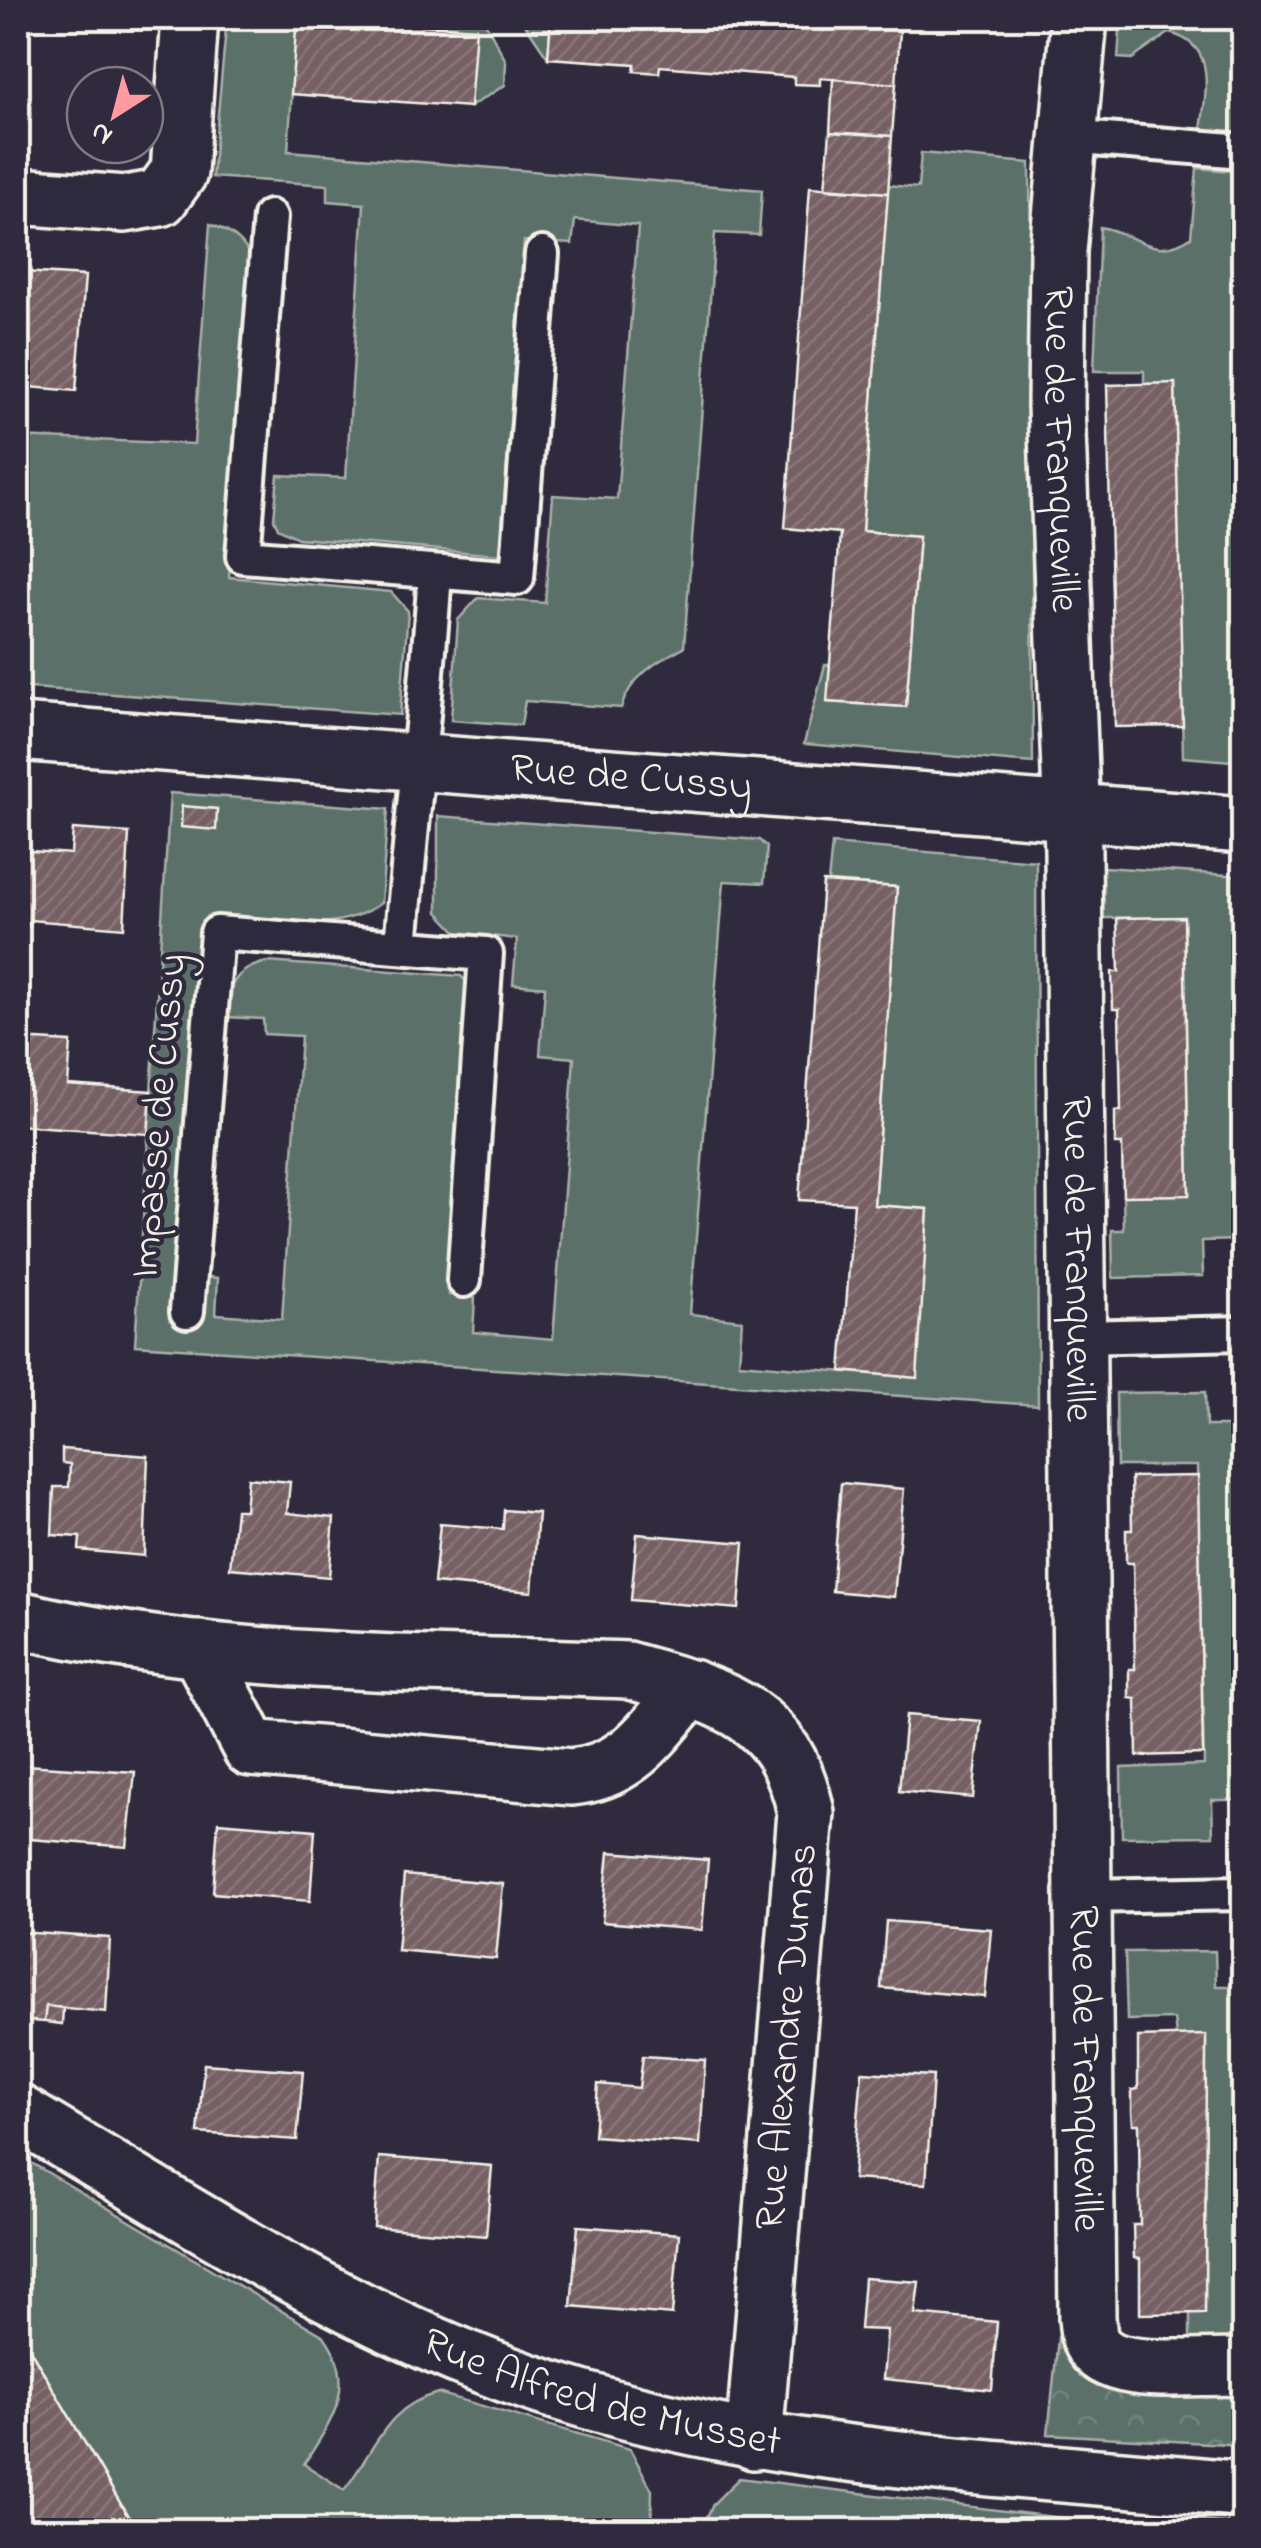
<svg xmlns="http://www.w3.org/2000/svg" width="1261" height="2548" font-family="'Indie Flower',sans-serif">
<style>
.green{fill:#5b706a;stroke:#a8b0a9;stroke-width:2.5}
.forest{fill:url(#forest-crowns);stroke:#a8b0a9;stroke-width:2.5}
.building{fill:url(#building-hatch);stroke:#f4f1e8;stroke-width:2.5}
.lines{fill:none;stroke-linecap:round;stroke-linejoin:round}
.lane-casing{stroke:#f4f1e8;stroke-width:40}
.street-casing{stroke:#f4f1e8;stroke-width:62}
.secondary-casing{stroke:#f4f1e8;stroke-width:62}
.lane{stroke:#2f2a3d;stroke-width:32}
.street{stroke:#2f2a3d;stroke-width:55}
.secondary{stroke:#2f2a3d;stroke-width:55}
.labels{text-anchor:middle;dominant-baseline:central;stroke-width:9;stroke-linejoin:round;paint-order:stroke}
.street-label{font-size:42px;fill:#f4f1e8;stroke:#2f2a3d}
</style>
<defs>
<pattern id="forest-crowns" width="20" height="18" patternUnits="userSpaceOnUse" patternTransform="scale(2.5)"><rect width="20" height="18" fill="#5b706a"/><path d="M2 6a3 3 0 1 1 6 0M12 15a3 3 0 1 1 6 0" fill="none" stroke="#73857f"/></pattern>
<pattern id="building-hatch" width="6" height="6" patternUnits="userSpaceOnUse" patternTransform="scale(2.5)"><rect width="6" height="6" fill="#766064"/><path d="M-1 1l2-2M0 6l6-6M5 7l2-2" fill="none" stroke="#8a777a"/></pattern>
</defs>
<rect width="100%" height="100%" fill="#2f2a3d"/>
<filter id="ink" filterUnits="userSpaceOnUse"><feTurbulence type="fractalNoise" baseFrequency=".01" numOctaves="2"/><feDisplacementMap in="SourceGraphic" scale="20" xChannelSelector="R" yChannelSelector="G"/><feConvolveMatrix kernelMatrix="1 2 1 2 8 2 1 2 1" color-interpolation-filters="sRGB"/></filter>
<g filter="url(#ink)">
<path class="green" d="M227 18H297L288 151 762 190 759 235 715 233 684 647C657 661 630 677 621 708L525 701 521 725 451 720 458 620 478 598 545 603 553 495 617 499 638 226 575 220 572 244 524 241 500 555 298 538 278 528 274 519 278 475 346 478 364 204 328 201V185L212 177Z
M338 18H483L506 61 505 85 470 107 475 28Z
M521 18H551L548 58Z
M1121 18H1243V136L1201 131C1205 92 1219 45 1169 33L1132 59 1118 58Z
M921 153 1030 163 1033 763 804 744 825 665H831L828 702 906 707 919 536 862 531 888 185 918 188Z
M1197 168 1243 172V762L1183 757 1175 384H1144V371H1094L1100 227C1139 234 1152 262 1191 237Z
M210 224C237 234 251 246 254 274L229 577 391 592 408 611 400 715 18 687V437L194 444Z
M170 793 388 809 381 903C330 939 266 916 207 916L182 1275 218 1278 216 1314 282 1319 301 1036 264 1034 263 1019 226 1017C227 986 235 969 267 962L461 976 474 990 449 1295 475 1298 473 1332 553 1339 574 1058 540 1055 545 987 513 984 517 939 457 932 438 912V816L759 840 767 847 764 883 724 881 690 1314 742 1320 739 1363 916 1378 928 1209 874 1205 897 887 828 882 832 844 1036 861 1038 1405 135 1345Z
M1103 867 1243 876V1240L1202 1241 1203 1276 1113 1278 1112 1230H1124L1123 1196 1189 1194 1184 918H1101Z
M1205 1392 1206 1426H1243V1800H1212L1213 1836 1122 1837 1121 1768 1204 1765 1197 1466H1117L1116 1393Z
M1215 1951 1216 1986H1243V2337L1190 2340V2313L1205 2312 1206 2036H1176L1174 2019 1127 2020 1125 1952Z
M18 2155 324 2336C359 2384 332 2421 304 2464L344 2490C376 2450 384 2407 438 2393L630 2449 652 2490 651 2530H136L18 2329Z
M739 2478 1070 2519 1093 2530H701L713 2504Z
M1184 2519 1243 2525V2530H1182Z"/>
<path class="forest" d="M1058 2338 1078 2362 1243 2390V2445L1048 2434Z"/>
<path class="building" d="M297 18 476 28 470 107 291 94Z
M551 18H901L896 84 820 78V85L794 84V77L660 66 659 73 634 71 635 64 548 58Z
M833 79 896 84 892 136 830 132Z
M830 132 892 136 888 193 825 189Z
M810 187 888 193 862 531 919 536 906 707 827 702 840 533 785 528Z
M23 272 85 276 76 391 18 386Z
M1175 383 1183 726 1115 727 1107 385Z
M182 806 217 809 216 830 181 827Z
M73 829 129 833 124 928 30 920V926L18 925V850L71 854Z
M823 882 897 887 874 1205 928 1209 917 1378 841 1371 854 1203 799 1200Z
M1184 917 1189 1195 1123 1196 1122 1144H1115V1111H1121L1119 1009H1113L1112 972H1119L1117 918Z
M18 1039 71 1042 68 1085 151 1091 148 1134 18 1125Z
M62 1449 148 1456 144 1556 79 1550 80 1537 52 1535 54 1487H69L70 1464 62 1463Z
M1198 1476 1203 1754 1137 1756 1136 1699 1129 1698V1669H1135L1133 1563H1126V1530H1132L1131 1477Z
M248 1478 290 1482 287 1513 334 1518 329 1577 230 1568 236 1510H245Z
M841 1483 904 1489 894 1597 832 1591Z
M504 1510 538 1513 532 1592 434 1583 440 1524 503 1529Z
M637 1534 744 1543 739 1609 631 1600Z
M906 1715 981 1721 973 1798 899 1791Z
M24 1765 135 1772 127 1847 18 1838Z
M218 1822 315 1830 310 1901 213 1893Z
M609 1852 708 1860 702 1930 602 1922Z
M404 1875 503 1884 496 1959 397 1950Z
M886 1921 991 1929 985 1997 881 1988Z
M18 1932 110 1938 106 2012 46 2006 44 2022 18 2020Z
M46 2006 63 2008 62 2024 44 2022Z
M1206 2035 1205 2313 1140 2314V2259L1134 2258 1133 2225H1140L1139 2124H1133L1132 2111V2090L1138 2089V2037Z
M643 2056 705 2060 700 2144 594 2136 598 2084 639 2088Z
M204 2064 303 2071 297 2140 198 2133Z
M862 2072 933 2076 926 2184 853 2179Z
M379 2157 492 2166 486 2236 374 2227Z
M578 2226 679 2234 672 2315 571 2306Z
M864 2278 919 2282 915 2314 997 2322 992 2390 883 2379 887 2330 860 2329Z
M18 2329 136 2530H18Z"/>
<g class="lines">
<g class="lane-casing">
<path id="lane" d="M1067 137 1244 151
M270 217 243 556 517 578 542 254
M401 947C411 821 427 697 435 572
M187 1311 217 933 486 954 464 1280
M1077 1337 1244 1333
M1082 1896 1244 1893"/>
</g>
<g class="street-casing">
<g id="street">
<path id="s1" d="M1079 18 1058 251 1056 405 1073 851 1087 2318C1088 2325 1088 2336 1091 2342 1110 2382 1206 2363 1244 2368"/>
<path d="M18 196 125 204 160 198 179 172 190 18"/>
<path d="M18 1619C216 1667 424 1662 627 1670 719 1696 785 1709 806 1813L754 2441"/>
<path d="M199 1649 251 1748 571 1777C631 1772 654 1729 691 1688"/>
<path id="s2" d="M18 2113C194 2217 365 2332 562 2393 789 2464 1010 2466 1244 2490"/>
</g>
</g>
<g class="secondary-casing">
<g id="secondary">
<path id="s3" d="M18 732 1244 825"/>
</g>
</g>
<use href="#lane" class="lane"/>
<use href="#street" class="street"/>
<use href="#secondary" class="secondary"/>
</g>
</g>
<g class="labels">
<g class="street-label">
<text stroke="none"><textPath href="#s1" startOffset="432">Rue de Franqueville</textPath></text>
<text stroke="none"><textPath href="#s3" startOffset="615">Rue de Cussy</textPath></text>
<text transform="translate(160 1116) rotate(-85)">Impasse de Cussy</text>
<text stroke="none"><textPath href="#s1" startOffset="1242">Rue de Franqueville</textPath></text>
<text transform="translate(788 2037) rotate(-85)">Rue Alexandre Dumas</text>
<text stroke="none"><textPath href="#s1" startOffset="2052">Rue de Franqueville</textPath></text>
<text stroke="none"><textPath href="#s2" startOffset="652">Rue Alfred de Musset</textPath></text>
</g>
</g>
<rect width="1261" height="2548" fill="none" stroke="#2f2a3d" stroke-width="60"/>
<rect x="30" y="30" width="1201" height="2488" fill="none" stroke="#f4f1e8" stroke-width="4" filter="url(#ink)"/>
<g transform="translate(115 115) rotate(216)"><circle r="48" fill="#2f2a3d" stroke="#7e7a81" stroke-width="2.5"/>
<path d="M0-8L18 38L0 25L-18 38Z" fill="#ff9aa2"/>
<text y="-15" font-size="28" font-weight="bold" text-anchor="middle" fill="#f4f1e8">N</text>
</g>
</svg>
